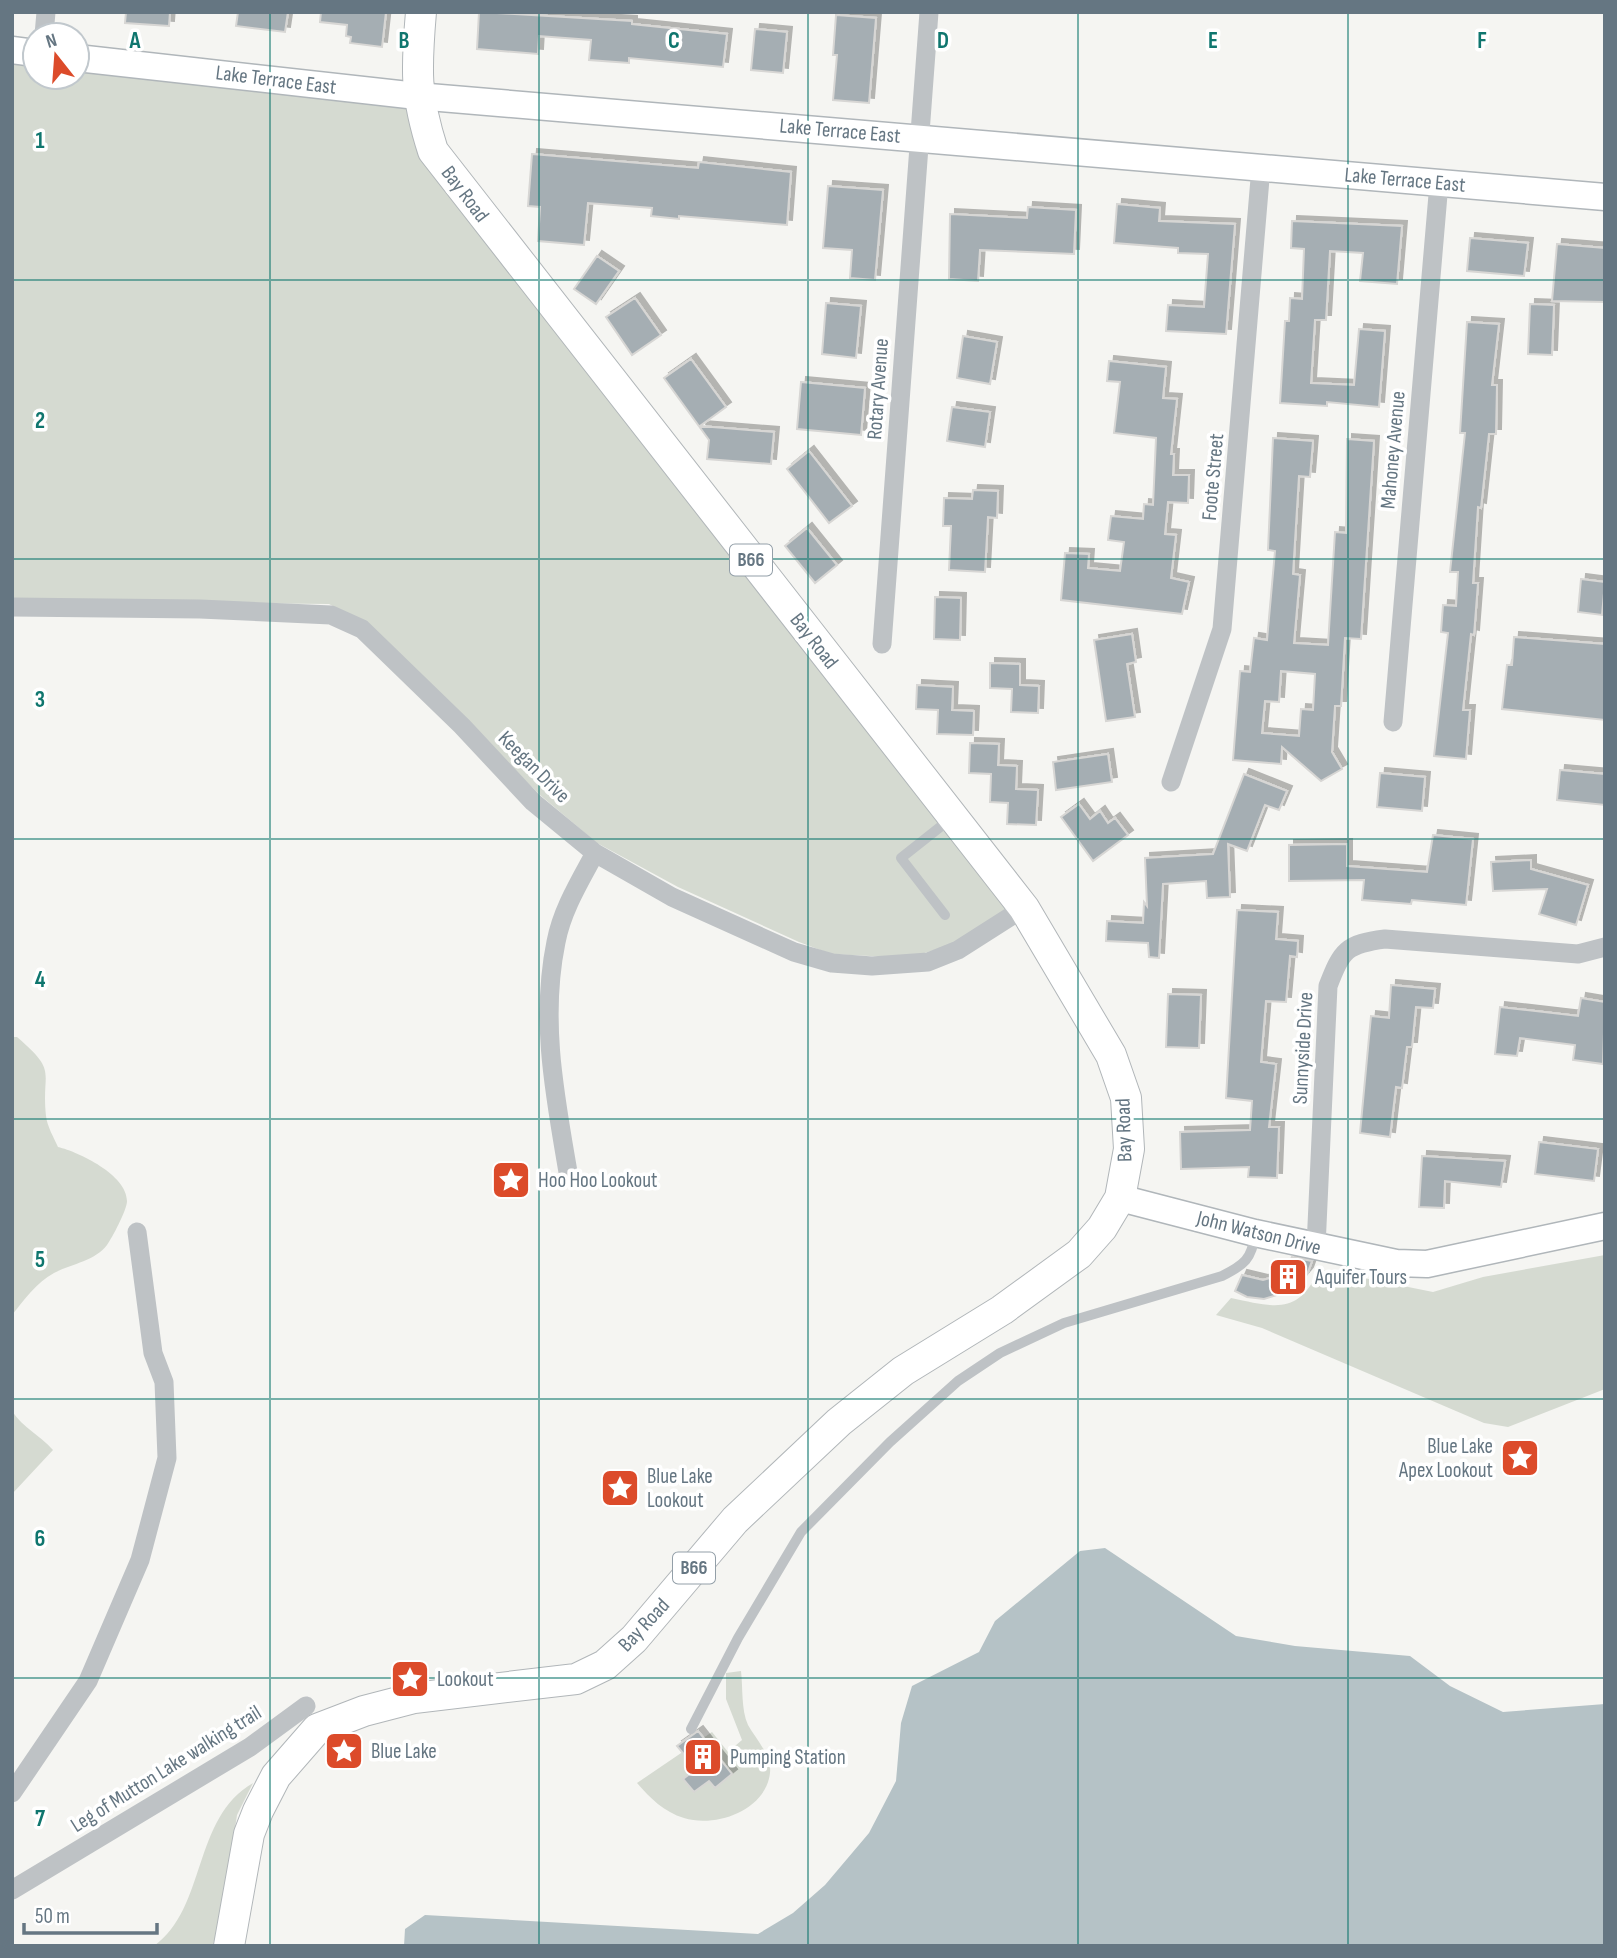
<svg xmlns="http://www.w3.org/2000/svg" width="1617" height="1958" font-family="'Sofia Sans Condensed',sans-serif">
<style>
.green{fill:#d5dad1}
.water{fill:#b5c2c6}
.building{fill:#a5aeb3;stroke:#d7d6d4;stroke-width:2;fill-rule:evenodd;filter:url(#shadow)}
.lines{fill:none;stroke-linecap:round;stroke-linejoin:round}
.secondary-casing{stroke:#b0b6ba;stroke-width:29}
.primary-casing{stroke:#b1b6b9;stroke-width:32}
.lane{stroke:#bec2c5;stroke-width:10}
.street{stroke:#bec2c5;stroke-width:19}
.secondary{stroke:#fff;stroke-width:26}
.primary{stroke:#fff;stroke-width:30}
.grid{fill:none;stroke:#0f766e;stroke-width:2;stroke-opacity:0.55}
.labels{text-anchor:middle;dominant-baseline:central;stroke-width:7;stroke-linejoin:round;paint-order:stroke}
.shield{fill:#fff;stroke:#939fa8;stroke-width:2}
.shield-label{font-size:19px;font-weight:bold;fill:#657682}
.street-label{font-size:21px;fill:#657682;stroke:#fff}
.poi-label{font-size:21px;fill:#657682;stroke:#fff;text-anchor:start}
.grid-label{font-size:23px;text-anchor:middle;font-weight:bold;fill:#0f766e;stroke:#fff;stroke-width:7;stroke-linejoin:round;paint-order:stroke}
</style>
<defs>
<filter id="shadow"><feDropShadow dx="5" dy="-5" stdDeviation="0" flood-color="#0004"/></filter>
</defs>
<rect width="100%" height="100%" fill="#f5f5f2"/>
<path class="green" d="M12 59 35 62V77H77V67L408 108 421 158 1009 908 956 943 909 958 831 954 799 942 678 887 597 843 540 795 363 622 329 604 12 601Z
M12 1037H17C59 1073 41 1070 46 1116 47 1126 54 1138 58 1147 79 1152 127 1175 127 1201 127 1210 112 1238 107 1245 95 1261 71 1264 54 1273 36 1283 25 1299 12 1315Z
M1605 1255V1389L1508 1427 1484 1423 1262 1328 1216 1315 1231 1298C1274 1307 1299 1316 1319 1269L1433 1292 1483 1277Z
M12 1411C24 1429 39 1434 53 1450L12 1494Z
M741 1671C743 1687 741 1710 748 1725 756 1739 772 1756 770 1773 766 1810 716 1828 684 1818 664 1812 650 1798 637 1783L712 1732 728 1752 742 1740 726 1699V1673Z
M253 1783 237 1815 221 1923 212 1946H154C207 1908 192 1818 253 1783Z"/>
<path class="water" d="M1105 1548 1236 1636 1295 1646 1410 1656 1450 1686 1503 1712 1605 1704V1946H404L405 1929 425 1915 758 1934 793 1913 825 1885 869 1833 896 1781 901 1723 912 1686 979 1652 995 1621 1080 1551Z"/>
<path class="building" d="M126 12H170L169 26 125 23Z
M238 12H288L285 32 236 26Z
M321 12H386L382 47 350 43 351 37 346 36 347 25 320 22Z
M479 12 632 21V24L727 34 723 67 629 58V63L589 60 591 40 539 36 538 54 477 49Z
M836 15 876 18 869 103 833 100 837 55H833Z
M755 29 787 32 783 73 751 70Z
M532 154 698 168 699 162 791 172 787 225 679 216V219L651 216 652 208 588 203 584 245 538 241 540 207 528 206Z
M828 186 883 190 875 280 850 278 852 250 823 248Z
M1117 204 1160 208 1159 221 1235 224 1226 334 1166 331 1168 305 1204 307 1208 254 1178 253V248L1114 243Z
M1028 207 1076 210 1074 254 980 250 978 281 949 279 950 214 1027 218Z
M1292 221 1402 226 1397 284 1360 281 1363 253 1330 251 1326 320H1315L1311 383 1354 385 1359 329 1385 331 1379 407 1327 402V406L1280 403 1285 321H1289L1290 298 1302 299 1304 249 1291 248Z
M1470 238 1528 243 1524 276 1467 271Z
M1557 244 1605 248V302L1552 301Z
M597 256 619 271 596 304 574 289Z
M635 298 661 335 632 355 606 317Z
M826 303 861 306 856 358 822 354Z
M1530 304 1554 305 1552 355 1528 354Z
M1467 322 1499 324 1492 385H1497L1496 434H1489L1481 508 1478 507 1473 583H1478L1474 635 1471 634 1463 710H1470L1466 759 1434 756 1448 633 1441 632 1443 605 1456 606 1458 572H1450L1465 433H1460Z
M963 336 997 342 990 384 957 378Z
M691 359 726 407 700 426 774 432 771 464 707 459 709 440 664 378Z
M1109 361 1166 367 1163 398 1177 399 1171 454H1174L1173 475H1189L1188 503 1168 502 1165 534 1176 535 1171 578 1189 582 1182 614 1061 600 1065 553 1089 554 1088 568 1120 571 1124 542 1108 540 1111 516 1143 519 1144 504 1153 505 1156 438 1114 433 1120 382 1107 381Z
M801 382 865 388 861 435 797 429Z
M952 407 990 412 985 447 947 441Z
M1273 438 1313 441 1310 477 1299 476 1293 574 1300 575 1294 643 1328 645 1335 532 1346 533 1347 439 1374 441 1361 639 1345 638 1341 706H1335L1332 752 1342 769 1321 781 1282 747 1281 764 1233 760 1240 671 1250 672 1254 638 1267 640 1275 551 1268 550ZM1281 671 1315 674 1313 710 1301 709 1299 736 1262 733 1265 701 1279 702Z
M809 451 852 506 829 523 787 469Z
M973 490 998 491 997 518 988 517 985 572 949 570 951 526H943L944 498 972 499Z
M807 528 837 565 815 583 785 546Z
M1581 579 1605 582 1602 615 1578 612Z
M935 597 961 598 960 640 934 639Z
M1132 634 1136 662 1127 664 1135 717 1106 721 1094 640Z
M1514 637 1605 644V720L1502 709 1507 665H1512Z
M990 663 1020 664V685L1039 686 1038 713 1011 712 1012 689 990 688Z
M917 685 953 687 952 710 974 711 973 735 937 734 938 710 916 709Z
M970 743 999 744 998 765 1017 766 1016 789 1038 790 1036 825 1007 824 1008 803 990 802 991 774 969 773Z
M1108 754 1112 782 1056 790 1053 762Z
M1560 770 1605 774V805L1557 800Z
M1380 773 1425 777 1422 811 1377 807Z
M1244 774 1287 791 1279 810 1265 805 1247 851 1228 844 1230 897 1207 898 1206 881 1163 884 1159 958 1149 957 1148 943 1106 941 1107 921 1143 923 1144 902 1147 906 1145 858 1213 854Z
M1079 804 1090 819 1100 811 1108 823 1115 818 1128 835 1093 861 1061 817Z
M1433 835 1473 839 1466 905 1412 900 1411 904 1362 900 1364 880 1289 881V845L1347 844V866L1427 872Z
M1531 860V869L1588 885 1576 925 1539 914 1547 889 1493 891 1491 862Z
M1237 910 1278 912 1276 939 1298 941 1297 957 1290 956 1286 1002 1266 1001 1261 1062 1276 1064 1269 1127H1279L1277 1178 1248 1177 1249 1167 1181 1169 1180 1132 1250 1130 1252 1101 1226 1098Z
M1391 985 1435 989 1433 1008 1416 1007 1412 1047H1407L1402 1088 1396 1087 1390 1137 1360 1133 1371 1016 1389 1018Z
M1168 994 1201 995 1199 1048 1166 1047Z
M1581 998 1605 1002 1603 1064 1573 1060 1575 1045 1520 1038 1517 1056 1495 1054 1500 1007 1578 1016Z
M1539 1142 1598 1149 1594 1181 1535 1174Z
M1422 1156 1505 1161 1501 1187 1445 1181 1444 1208 1419 1207Z
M1292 1257 1312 1261 1308 1272 1293 1290 1264 1299 1247 1297 1235 1291 1242 1275 1263 1280 1277 1276 1287 1268Z
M698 1731 732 1774 715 1788 709 1781 694 1792 683 1779 696 1769 677 1746Z"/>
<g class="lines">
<g class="secondary-casing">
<path id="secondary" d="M12 50 35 53
M77 58 417 96 1605 197
M1120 1198 1255 1233 1396 1263 1427 1264 1605 1226"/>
</g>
<g class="primary-casing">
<path id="primary" d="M229 1946 249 1834 258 1811 276 1776 317 1729 364 1711 414 1698 576 1679 605 1665 634 1639 735 1520 839 1422 903 1371 1002 1310 1079 1254 1102 1228 1120 1198 1129 1149 1126 1098 1111 1055 1024 908 433 151C415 95 416 70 421 12"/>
</g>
<path class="lane" d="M945 915 901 858 949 820
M691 1729 738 1638 801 1532 890 1442 958 1381 1000 1353 1064 1323 1222 1276C1244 1265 1252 1259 1255 1234"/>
<path class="street" d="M44 35 46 12
M12 607 200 609 331 615 362 629 462 726 533 802 595 853 672 897 794 952 832 963 872 966 928 962 958 950 1024 908
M882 644 929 12
M1393 722 1439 183
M1171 782 1222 629 1261 167
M568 1172C555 1096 540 1020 556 942 562 910 580 881 595 853
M1316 1247 1328 986C1342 950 1346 944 1385 939L1578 954 1605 947
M12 1793 88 1681 140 1560 167 1458 164 1382 153 1353 137 1232
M12 1890 250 1747 306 1706"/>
<use href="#secondary" class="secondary"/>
<use href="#primary" class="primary"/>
</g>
<path class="grid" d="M270 12V1946M539 12V1946M808 12V1946M1078 12V1946M1348 12V1946M12 280H1605M12 559H1605M12 839H1605M12 1119H1605M12 1399H1605M12 1678H1605"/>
<defs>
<g id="sight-square" transform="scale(2.0125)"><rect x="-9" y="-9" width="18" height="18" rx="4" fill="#dc4b2a" stroke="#fff"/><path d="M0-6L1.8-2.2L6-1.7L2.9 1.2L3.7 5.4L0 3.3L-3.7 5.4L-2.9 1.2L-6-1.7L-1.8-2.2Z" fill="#fff"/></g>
<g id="building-square" transform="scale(2.0125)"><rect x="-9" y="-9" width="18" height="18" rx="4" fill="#dc4b2a" stroke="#fff"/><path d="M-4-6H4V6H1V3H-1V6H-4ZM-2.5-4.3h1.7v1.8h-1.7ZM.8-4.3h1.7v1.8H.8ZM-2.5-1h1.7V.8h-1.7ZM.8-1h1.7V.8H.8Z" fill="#fff"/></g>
</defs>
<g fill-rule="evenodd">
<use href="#sight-square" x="511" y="1180"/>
<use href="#building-square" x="1288" y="1277"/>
<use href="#sight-square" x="1520" y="1458"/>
<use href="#sight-square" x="620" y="1488"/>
<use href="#sight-square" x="410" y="1679"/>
<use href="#sight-square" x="344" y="1751"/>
<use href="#building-square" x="703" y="1757"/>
</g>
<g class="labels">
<g class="shield">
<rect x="730" y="544.5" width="42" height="31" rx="5"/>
<rect x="673" y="1552.5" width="42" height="31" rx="5"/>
</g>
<g class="shield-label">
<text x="751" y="560">B66</text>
<text x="694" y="1568">B66</text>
</g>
<g class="street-label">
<text transform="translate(276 80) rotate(7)">Lake Terrace East</text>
<text transform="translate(840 131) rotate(5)">Lake Terrace East</text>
<text transform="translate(1405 180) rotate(5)">Lake Terrace East</text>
<text transform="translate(465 194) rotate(53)">Bay Road</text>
<text transform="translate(878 389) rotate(-86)">Rotary Avenue</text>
<text transform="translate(1393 450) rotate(-85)">Mahoney Avenue</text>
<text transform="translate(1213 477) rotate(-85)">Foote Street</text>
<text transform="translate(814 641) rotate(52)">Bay Road</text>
<text transform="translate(534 767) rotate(45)">Keegan Drive</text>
<text transform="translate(1303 1048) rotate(-87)">Sunnyside Drive</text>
<text transform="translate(1124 1130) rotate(-92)">Bay Road</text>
<text transform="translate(1259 1233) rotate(14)">John Watson Drive</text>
<text transform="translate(644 1625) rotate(-47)">Bay Road</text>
<text transform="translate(166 1769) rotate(-32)">Leg of Mutton Lake walking trail</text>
</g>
<g class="poi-label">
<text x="538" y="1180">Hoo Hoo Lookout</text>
<text x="1315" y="1277">Aquifer Tours</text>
<text x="1493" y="1446" text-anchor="end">Blue Lake<tspan x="1493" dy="24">Apex Lookout</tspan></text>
<text x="647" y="1476">Blue Lake<tspan x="647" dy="24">Lookout</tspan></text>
<text x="437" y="1679">Lookout</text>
<text x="371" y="1751">Blue Lake</text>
<text x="730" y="1757">Pumping Station</text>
</g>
</g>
<g class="grid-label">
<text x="135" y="48">A</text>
<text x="404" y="48">B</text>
<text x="674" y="48">C</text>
<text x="943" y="48">D</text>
<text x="1213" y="48">E</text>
<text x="1482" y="48">F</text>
<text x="40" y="148">1</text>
<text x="40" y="428">2</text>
<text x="40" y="707">3</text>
<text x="40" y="987">4</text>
<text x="40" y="1267">5</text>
<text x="40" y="1546">6</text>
<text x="40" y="1826">7</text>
</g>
<rect width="1617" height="1958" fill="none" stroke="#657682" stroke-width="28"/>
<g transform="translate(56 56) rotate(343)"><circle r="33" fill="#ffffff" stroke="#c1c8cd" stroke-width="2"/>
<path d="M0-5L12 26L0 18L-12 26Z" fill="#dc4b2a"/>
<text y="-10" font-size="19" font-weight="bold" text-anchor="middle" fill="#657682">N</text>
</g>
<path d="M24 1923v10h133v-10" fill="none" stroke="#657682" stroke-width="3.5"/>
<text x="35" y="1923" font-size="21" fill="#657682" stroke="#ffffff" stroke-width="5" paint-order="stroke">50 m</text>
</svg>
